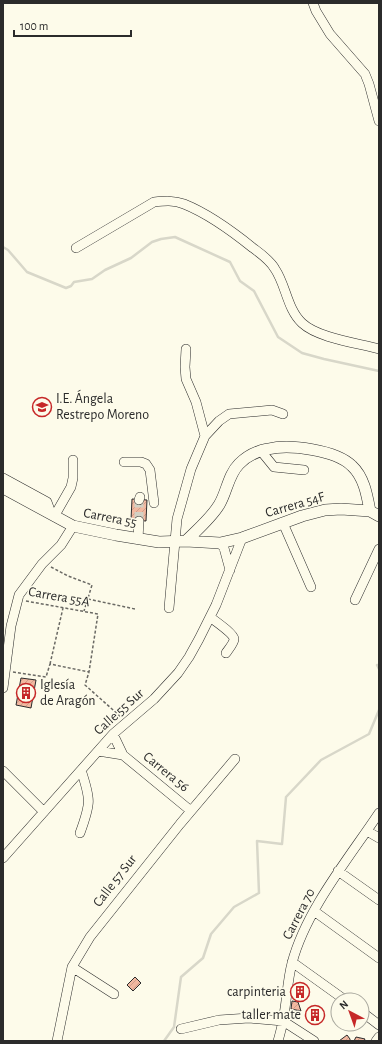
<svg xmlns="http://www.w3.org/2000/svg" width="382" height="1044" font-family="'Alegreya Sans',sans-serif">
<style>
.lines{fill:none;stroke-linecap:round;stroke-linejoin:round}
.stream{stroke:#d8d7c9;stroke-width:2.5}
.building{fill:url(#building-hatch);stroke:#2b2b2b}
.minor-tunnel{stroke:#d3d1c4;stroke-width:9;stroke-dasharray:9 4.5;stroke-linecap:butt}
.minor-casing{stroke:#2b2b2b;stroke-width:10}
.major-casing{stroke:#2b2b2b;stroke-width:12}
.path{stroke:#6a6964;stroke-width:1.5;stroke-dasharray:3 2;stroke-linecap:butt}
.minor{stroke:#fdfbea;stroke-width:9}
.major{stroke:#fdfbea;stroke-width:11}
.labels{text-anchor:middle;dominant-baseline:central;stroke-width:3;stroke-linejoin:round;paint-order:stroke}
.poi-label{font-size:14px;fill:#2b2b2b;stroke:#fdfbea;text-anchor:start}
.street-label{font-size:14px;fill:#2b2b2b;stroke:#fdfbea}
</style>
<defs>
<pattern id="building-hatch" width="6" height="6" patternUnits="userSpaceOnUse"><rect width="6" height="6" fill="#f2b8a0"/><path d="M-1 1l2-2M0 6l6-6M5 7l2-2" fill="none" stroke="#d09e8a"/></pattern>
</defs>
<rect width="100%" height="100%" fill="#fdfbea"/>
<g class="lines">
<path class="stream" d="M3 247 8 250 27 272 66 288 71 286 74 282 92 279 105 270 131 258 152 242 161 239 175 237 230 262 240 281 254 291 278 337 302 353 324 359 379 371
M379 665H377L379 669
M164 1041 174 1027 181 977 203 958 211 934 234 907 259 893 257 841 282 844 286 797 321 760 369 734 379 710"/>
</g>
<path class="building" d="M132 499 147 500 146 521 131 520Z
M21 678 36 680 31 708 16 705Z
M135 977 141 983 133 991 127 985Z
M296 984 306 988 301 998 295 995Z
M292 1001 298 1002 301 1011 291 1009Z
M316 1009 323 1013 314 1023 307 1018Z
M347 1035 350 1039V1041H339Z
M356 1037 365 1039 364 1041H354Z"/>
<g class="lines">
<path class="minor-tunnel" d="M139 521V500"/>
<g class="minor-casing">
<path id="minor" d="M313 3 316 11 330 34 365 74 369 84 379 121
M76 248 154 202C164 201 174 200 184 204 209 214 232 231 253 248 261 254 270 260 275 269 286 285 287 309 302 323 318 338 357 343 379 349
M186 349 185 367 186 379 196 402 205 436
M261 451 274 467 304 470
M124 462H141L146 464 150 470 154 503
M3 478 47 502 51 513
M139 500 140 497
M55 515 71 487 73 478V460
M283 523 311 587
M138 539 139 521
M220 543 224 548 230 570
M355 600 379 549
M169 608 177 519 191 469 205 436 219 421 229 414 272 410 283 414
M210 617C215 621 233 633 234 639 234 643 228 650 226 653
M3 688 11 626 19 595 42 564 61 545 73 526
M113 734 123 755 191 811
M98 751 123 755
M3 771 44 812
M367 831 379 838
M80 833C91 803 91 800 81 770
M3 858 113 734 154 699 178 673 189 657 199 639 216 605 242 538
M338 871 379 900
M314 911 379 958
M292 962 345 1000
M72 967 114 994
M362 1012 379 1025
M181 1029 219 1020 249 1018 283 1021 314 1041
M57 1041 72 967 90 937 180 824 235 759
M278 1041C280 1034 282 1027 283 1020 287 1001 287 982 292 963 306 910 349 858 379 813
M376 1041 379 1037"/>
</g>
<g class="major-casing">
<path id="major" d="M3 488 73 526 116 535 159 542 186 541 220 543 242 538 302 516 325 510 341 509 370 511 379 516
M186 541C197 530 211 518 219 505 227 492 228 475 239 464 247 456 257 451 268 449 290 444 336 450 352 466 364 477 367 495 370 511"/>
</g>
<path class="path" d="M51 567 68 576 92 585 84 611
M88 599 135 609
M26 601 98 614 89 672
M50 664 63 608
M13 672 46 677 50 664 89 672 85 685 121 717"/>
<use href="#minor" class="minor"/>
<use href="#major" class="major"/>
</g>
<defs>
<g id="school-ring" transform="scale(1)"><circle r="9.5" fill="#fdfbea" stroke="#c62828" stroke-width="1.5"/><path d="M0-5L7-2L0 1L-7-2ZM-4 1L0 2.5L4 1V4Q0 6-4 4Z" fill="#c62828"/></g>
<g id="building-ring" transform="scale(1)"><circle r="9.5" fill="#fdfbea" stroke="#c62828" stroke-width="1.5"/><path d="M-4-6H4V6H1V3H-1V6H-4ZM-2.5-4.3h1.7v1.8h-1.7ZM.8-4.3h1.7v1.8H.8ZM-2.5-1h1.7V.8h-1.7ZM.8-1h1.7V.8H.8Z" fill="#c62828"/></g>
</defs>
<g fill-rule="evenodd">
<use href="#school-ring" x="42" y="407"/>
<use href="#building-ring" x="26" y="693"/>
<use href="#building-ring" x="300" y="992"/>
<use href="#building-ring" x="315" y="1015"/>
</g>
<g class="labels">
<g class="poi-label">
<text x="56" y="399">I.E. Ángela<tspan x="56" dy="16">Restrepo Moreno</tspan></text>
<text x="40" y="685">Iglesía<tspan x="40" dy="16">de Aragón</tspan></text>
<text x="286" y="992" text-anchor="end">carpinteria</text>
<text x="301" y="1015" text-anchor="end">taller mate</text>
</g>
<g class="street-label">
<text transform="translate(295 505) rotate(-16)">Carrera 54F</text>
<text transform="translate(110 518) rotate(11)">Carrera 55</text>
<text transform="translate(59 597) rotate(10)">Carrera 55A</text>
<text transform="translate(119 712) rotate(-42)">Calle 55 Sur</text>
<text transform="translate(166 772) rotate(39)">Carrera 56</text>
<text transform="translate(115 881) rotate(-52)">Calle 57 Sur</text>
<text transform="translate(299 914) rotate(-63)">Carrera 70</text>
</g>
</g>
<rect width="382" height="1044" fill="none" stroke="#2b2b2b" stroke-width="8"/>
<g transform="translate(350 1012) rotate(319)"><circle r="19" fill="#fdfbea" stroke="#a9a89e"/>
<path d="M0-3L7 15L0 10L-7 15Z" fill="#c62828"/>
<text y="-6" font-size="11" font-weight="bold" text-anchor="middle" fill="#2b2b2b">N</text>
</g>
<path d="M14 30v6h117v-6" fill="none" stroke="#2b2b2b" stroke-width="2"/>
<text x="20" y="30" font-size="12" fill="#2b2b2b" stroke="#fdfbea" stroke-width="3" paint-order="stroke">100 m</text>
</svg>
